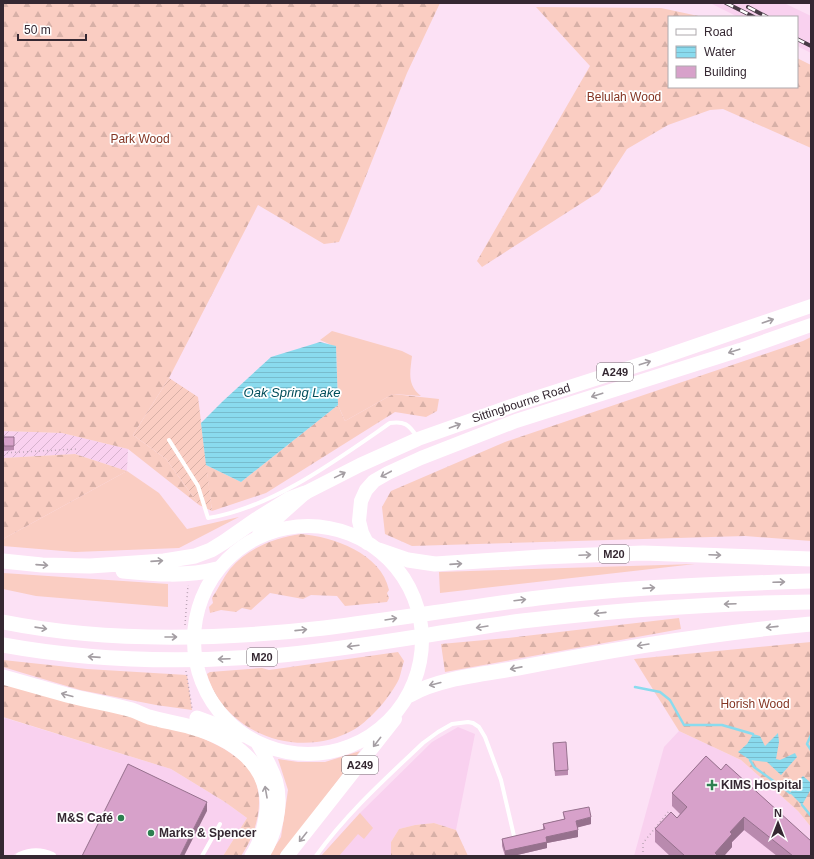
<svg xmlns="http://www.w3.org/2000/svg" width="814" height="859" font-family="Helvetica,sans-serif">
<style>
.built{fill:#f9d1ef}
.industrial{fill:url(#industrial-furrows)}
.grass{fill:#facdc2}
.forest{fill:url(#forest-firs)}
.garden{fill:url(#garden-furrows)}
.water{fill:url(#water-rules)}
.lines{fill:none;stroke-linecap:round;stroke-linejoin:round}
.stream{stroke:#8adbee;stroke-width:2.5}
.path{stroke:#bca5b6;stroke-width:1.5;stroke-dasharray:1 3;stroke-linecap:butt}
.service{stroke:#fff;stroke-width:4}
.minor{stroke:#fff;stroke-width:8}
.trunk{stroke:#fff;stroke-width:14}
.motorway{stroke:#fff;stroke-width:15}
.rail-casing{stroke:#493b46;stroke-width:4}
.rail{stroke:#fff;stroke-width:2.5;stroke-dasharray:8;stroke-linecap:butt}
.wall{fill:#b98aae}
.shaded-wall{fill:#96718d}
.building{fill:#d7a1ca;stroke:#96718d}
.oneway{stroke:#a49ea3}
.poi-dot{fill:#2d7f50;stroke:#fff;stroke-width:1.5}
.labels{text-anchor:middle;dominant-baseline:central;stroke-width:3.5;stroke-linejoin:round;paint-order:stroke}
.shield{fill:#fff;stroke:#726870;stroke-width:1}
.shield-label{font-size:11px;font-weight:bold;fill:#352832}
.park-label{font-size:12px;fill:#843523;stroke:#fff}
.street-label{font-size:12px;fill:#352832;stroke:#fff}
.poi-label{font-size:12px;font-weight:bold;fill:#352832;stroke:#fff;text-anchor:start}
.water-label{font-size:13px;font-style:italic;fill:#014d5a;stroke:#fff}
</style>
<defs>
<pattern id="industrial-furrows" width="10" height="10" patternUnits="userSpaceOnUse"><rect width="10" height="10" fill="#f9d1ef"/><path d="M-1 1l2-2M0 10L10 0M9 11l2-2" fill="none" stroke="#d6b3cd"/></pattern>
<pattern id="forest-firs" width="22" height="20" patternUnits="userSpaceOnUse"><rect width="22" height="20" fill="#facdc2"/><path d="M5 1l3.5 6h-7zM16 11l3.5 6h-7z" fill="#d7b0a7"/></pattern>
<pattern id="garden-furrows" width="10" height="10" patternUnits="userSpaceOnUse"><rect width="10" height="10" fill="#facdc2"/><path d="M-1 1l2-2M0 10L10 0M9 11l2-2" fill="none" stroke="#d7b0a7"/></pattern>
<pattern id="water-rules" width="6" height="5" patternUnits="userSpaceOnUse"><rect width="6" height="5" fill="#8adbee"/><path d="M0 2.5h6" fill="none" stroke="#78bccd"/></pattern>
</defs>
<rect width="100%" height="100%" fill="#fce1f5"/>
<path class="built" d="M710 3H784L811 16V53L797 46V17H738Z
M5 718 171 769 225 802 247 818 223 856H58L48 852 32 850 16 853 12 856H3V722Z
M458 727 475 734 456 830 434 823 415 825 399 829 391 842V856H321L360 813 432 742Z
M679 731 741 760 798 811 811 827V856H634L664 747Z"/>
<path class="industrial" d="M3 431 62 433 128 449 127 471 75 454 3 458Z"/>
<path class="grass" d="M332 331 402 351 412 356C410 373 407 385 421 396L393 394 345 421 338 405 336 347 320 340Z
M127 471 159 493 187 529 239 517 179 548 75 552 3 546V539Z
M695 564 440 593 439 572Z
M3 573 168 584V607L36 596 3 589Z
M360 751 309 819 279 856H269L281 837 288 790 278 759 298 762H325Z
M360 813 373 828 364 839 358 834 339 856H321Z"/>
<path class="forest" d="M3 3H440L407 73 348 221 339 242 324 244 258 205 169 378 133 435 166 459 199 505 128 449 62 433 3 431Z
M536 7 661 8 703 17H669V87H797V58L811 65V148L723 109 710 110 668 125 627 149 599 192 482 267 477 261 590 66Z
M811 337V541L745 536 412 546 385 534 382 507 391 491 505 442 803 341Z
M393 394 439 399 437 411 426 417 395 412 266 493 212 511 206 465 241 482 338 405 345 421Z
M75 454 127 471 3 539V458Z
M301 534C333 537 381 553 389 590L387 593 389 598 387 602 345 606 337 596 311 595 303 599 270 593 251 610 242 608 236 612 221 610 210 613 209 607 213 603 212 598C218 589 223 578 230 569 248 548 274 538 301 534Z
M679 618 681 629 445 672 441 644 507 638Z
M811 642V827L798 811 741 760 679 731 634 659Z
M398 652 404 661C402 667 401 673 399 679 391 696 371 719 355 729 307 757 244 741 215 694 212 688 209 681 207 674L210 672 262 668 269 670Z
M3 660 87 669 187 675 192 710 156 705 80 690 3 667Z
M3 683C37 692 72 701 106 709 147 720 220 735 248 768 268 792 258 832 241 856H223L247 818 225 802 171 769 3 717Z
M434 823 456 830 468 856H391V842L399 829 415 825Z"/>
<path class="garden" d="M169 378 198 397 212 511 199 505 166 459 133 435Z"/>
<path class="water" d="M320 342 336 346 338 405 241 482 206 465 201 423 223 401 271 357Z
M778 733 779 742 776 759 780 760 795 753 797 757 781 775 767 762 750 760 738 752 747 744 753 734 760 736 765 746Z
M803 776 811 783V789L802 805 790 793 795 784Z"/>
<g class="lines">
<path class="stream" d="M635 687 660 692 670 700 684 725H722L753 734
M811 735 807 744 811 750
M750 760 754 767 790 793
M802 805 811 816"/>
<path class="path" d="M3 453 78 449
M185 625 188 585
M186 671 192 708
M643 856V843L669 811"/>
<path class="service" d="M169 440 198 486 208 518C272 508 338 459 390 423 404 421 409 424 417 437
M202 856 220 824
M316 856C347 813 385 779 423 743L438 732 452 724 468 722 473 723 479 727 485 737 501 780 514 836"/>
<path class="minor" d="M20 856C31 851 41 851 52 856"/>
<path class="trunk" d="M194 640a114 114 0 1 1 228 0a114 114 0 1 1-228 0Z
M259 534 305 493 360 465 418 439 520 403 657 359 811 306
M367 543 362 533 359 521 361 501 366 490 374 481 388 473 421 458 516 421 740 350 811 325
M258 744C265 756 272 769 276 781 283 805 275 836 262 856
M287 856 395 719"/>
<path class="motorway" d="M379 550 408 560 435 564 541 557 643 553 811 559
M3 561 42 565 90 566 164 561 195 556 211 550 224 542 257 519 289 499 305 493
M123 571C153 574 187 577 217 569
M3 622C108 643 218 640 324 628 396 619 467 607 538 598 628 587 720 584 811 581
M3 645C91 661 182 663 271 656 356 649 438 632 522 621 618 610 714 603 811 602
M3 677C24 683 46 689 67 695 89 701 111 704 132 710 138 712 143 715 149 717 163 721 177 723 191 727 231 738 271 764 267 810 265 826 261 843 252 856
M410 695C439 678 485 674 518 668 615 649 712 633 811 624
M197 718 243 735"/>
<g class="rail-casing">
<path id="rail" d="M726 3 754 17
M748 7 767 17
M797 39 811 46"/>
</g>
<use href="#rail" class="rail"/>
</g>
<path class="wall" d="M3 437H14V450L4 451Z
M553 743 568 770V775L555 776Z
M706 756 811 856H777L744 830 732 842V847L724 856H670L655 842V829L677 818 680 814 672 806V793Z
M563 812 591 824 577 827 578 837 547 843V848L513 856H505L502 846V839L543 830V824L564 819Z"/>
<path class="shaded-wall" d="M207 802V811L184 856H180Z
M591 817V824L576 828V821Z
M744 817V830L732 842V847L724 856H715V853L730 832Z
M578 830V837L547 843V848L513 856H505V851L546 837Z"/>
<path class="building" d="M3 437H14V446H4Z
M566 742 568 770 555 771 553 743Z
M706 756 721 770 726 764 811 841V856H793L744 817 730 832 732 834 715 853 718 856H685L655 829 671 812 677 818 687 807 672 793Z
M128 764 207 802 180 856H82Z
M589 807 591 817 576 821 578 830 546 837 547 842 505 851 502 839 545 829 543 824 565 819 563 812Z"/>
<defs><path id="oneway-shaft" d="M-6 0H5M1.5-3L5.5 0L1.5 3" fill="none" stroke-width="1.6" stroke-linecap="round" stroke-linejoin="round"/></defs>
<g class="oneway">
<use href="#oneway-shaft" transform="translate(768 321) rotate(-19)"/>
<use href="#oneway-shaft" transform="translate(734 351) rotate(162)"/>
<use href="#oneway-shaft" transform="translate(645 363) rotate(-18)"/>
<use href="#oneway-shaft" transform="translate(597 395) rotate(162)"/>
<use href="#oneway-shaft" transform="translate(455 426) rotate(-20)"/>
<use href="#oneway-shaft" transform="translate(386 474) rotate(152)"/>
<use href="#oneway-shaft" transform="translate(340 475) rotate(-26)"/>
<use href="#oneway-shaft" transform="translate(585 555) rotate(-3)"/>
<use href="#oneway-shaft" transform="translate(715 555) rotate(2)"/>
<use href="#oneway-shaft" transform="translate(157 561) rotate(-4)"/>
<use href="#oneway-shaft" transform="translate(456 564) rotate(-4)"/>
<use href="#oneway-shaft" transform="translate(42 565) rotate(4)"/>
<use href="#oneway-shaft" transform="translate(779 582) rotate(-2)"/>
<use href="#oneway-shaft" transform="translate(649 588) rotate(-4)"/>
<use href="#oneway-shaft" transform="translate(520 600) rotate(-7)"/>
<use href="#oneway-shaft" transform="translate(730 604) rotate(178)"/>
<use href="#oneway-shaft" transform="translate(600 613) rotate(174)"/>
<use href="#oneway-shaft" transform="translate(391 619) rotate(-9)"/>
<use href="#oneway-shaft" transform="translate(482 627) rotate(171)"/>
<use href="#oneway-shaft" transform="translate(772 627) rotate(174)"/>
<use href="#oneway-shaft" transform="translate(41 628) rotate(8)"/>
<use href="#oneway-shaft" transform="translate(301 630) rotate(-6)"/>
<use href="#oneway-shaft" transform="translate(171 637)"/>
<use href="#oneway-shaft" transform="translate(643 645) rotate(171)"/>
<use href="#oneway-shaft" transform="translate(353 646) rotate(173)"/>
<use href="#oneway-shaft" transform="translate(94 657) rotate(-176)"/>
<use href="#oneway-shaft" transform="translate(224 659) rotate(178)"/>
<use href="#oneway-shaft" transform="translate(516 668) rotate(169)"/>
<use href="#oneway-shaft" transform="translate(435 684) rotate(166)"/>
<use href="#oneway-shaft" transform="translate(67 695) rotate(-165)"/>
<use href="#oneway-shaft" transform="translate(377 742) rotate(128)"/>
<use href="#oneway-shaft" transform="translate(266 792) rotate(-100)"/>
<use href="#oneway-shaft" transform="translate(303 837) rotate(129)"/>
</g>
<g class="poi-dot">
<path d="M710 779h4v4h4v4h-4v4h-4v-4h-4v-4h4z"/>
<circle cx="121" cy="818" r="4"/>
<circle cx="151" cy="833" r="4"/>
</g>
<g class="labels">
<g class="shield">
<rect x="597" y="363" width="36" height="18" rx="3"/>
<rect x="599" y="545" width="30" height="18" rx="3"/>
<rect x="247" y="648" width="30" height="18" rx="3"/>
<rect x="342" y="756" width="36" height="18" rx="3"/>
</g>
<g class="shield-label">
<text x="615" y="372">A249</text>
<text x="614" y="554">M20</text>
<text x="262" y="657">M20</text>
<text x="360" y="765">A249</text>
</g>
<g class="park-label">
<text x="624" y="97">Belulah Wood</text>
<text x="140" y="139">Park Wood</text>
<text x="755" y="704">Horish Wood</text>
</g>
<g class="street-label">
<text transform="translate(521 403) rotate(-18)">Sittingbourne Road</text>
</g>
<g class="poi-label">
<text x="721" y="785">KIMS Hospital</text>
<text x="113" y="818" text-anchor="end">M&amp;S Café</text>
<text x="159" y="833">Marks &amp; Spencer</text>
</g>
<g class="water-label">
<text x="292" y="392">Oak Spring Lake</text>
</g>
</g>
<rect width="814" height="859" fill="none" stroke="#352832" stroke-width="8"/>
<rect x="668" y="16" width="130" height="72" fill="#ffffff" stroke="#aea9ad"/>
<rect x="676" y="29" width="20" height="6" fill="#ffffff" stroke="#aea9ad"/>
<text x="704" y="36" font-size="12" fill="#352832">Road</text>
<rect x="676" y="46" width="20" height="12" fill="url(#water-rules)" stroke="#aea9ad"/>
<text x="704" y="56" font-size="12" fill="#352832">Water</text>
<rect x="676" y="66" width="20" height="12" fill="#d7a1ca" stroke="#aea9ad"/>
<text x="704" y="76" font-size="12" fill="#352832">Building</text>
<g transform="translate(778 823)" stroke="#ffffff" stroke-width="3" paint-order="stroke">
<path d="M0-3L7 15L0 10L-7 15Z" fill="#352832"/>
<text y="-6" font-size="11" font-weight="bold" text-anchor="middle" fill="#352832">N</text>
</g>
<path d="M18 34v6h68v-6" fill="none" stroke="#352832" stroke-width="2"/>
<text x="24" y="34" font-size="12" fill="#352832" stroke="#ffffff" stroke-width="3" paint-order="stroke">50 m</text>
</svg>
